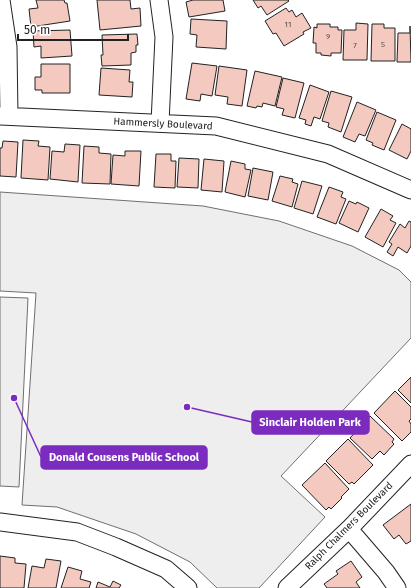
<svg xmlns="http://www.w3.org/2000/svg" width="411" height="588" font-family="'Fira Sans',sans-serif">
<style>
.green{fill:#eee;stroke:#6f6f6f}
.building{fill:#f3c9c0;stroke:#222}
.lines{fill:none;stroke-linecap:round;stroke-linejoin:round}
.minor-casing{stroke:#222;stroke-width:19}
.minor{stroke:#fff;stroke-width:17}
.labels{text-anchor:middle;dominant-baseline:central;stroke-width:3;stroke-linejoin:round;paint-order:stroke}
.number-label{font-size:8px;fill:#564c4a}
.street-label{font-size:10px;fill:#222;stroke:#fff}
.leader{fill:none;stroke:#7b2cbf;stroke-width:1.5}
.callout-dot{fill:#7b2cbf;stroke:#fff;stroke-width:1.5}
.callout{fill:#7b2cbf;stroke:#7b2cbf;stroke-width:1.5}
.callout-label{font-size:11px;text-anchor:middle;font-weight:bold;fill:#fff}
</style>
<rect width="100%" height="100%" fill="#fff"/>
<path class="green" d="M0 192 203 206 279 221 352 246 399 270 411 282V338L281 476 325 517 259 588H217L190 562 136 534 57 507 22 505 36 293 0 291Z
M0 297 28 298 19 487 0 486Z"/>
<path class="building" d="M36 0H64L65 3H67L70 21 31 27 29 9 38 8Z
M97 0H130L131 9 140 8 141 26 100 30Z
M193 0H223L225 11 189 17 186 2Z
M253 0H288L289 1 267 15 261 6 258 8Z
M286 8 289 12 292 10 296 17 302 13 311 28 303 32 304 34 284 46 276 33 273 34 265 21Z
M191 19 227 21 226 49 196 47 197 35 190 34Z
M356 23 368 24 367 60H343L344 30H356Z
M317 24H330V27H338V30H342L341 53H331V56L321 55V53H316V43H313L314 27 317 28Z
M372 24H384V28H395V61H371Z
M410 26 411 62H397L398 33H410Z
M70 30 72 56 41 58V46L34 47 33 31Z
M137 34 138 45H136V52L131 53V65L102 66 101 55H103L102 35Z
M192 63 217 66 212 96 201 94 200 101 186 99Z
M41 64H70V93H42V90H35V77H41Z
M219 66 247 70 242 106 227 104 228 97 215 95Z
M101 68 130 70 129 82H133L132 97 99 95Z
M255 71 282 77 275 106 263 103 262 107 257 106 256 108 247 106Z
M283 78 304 83 295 118 282 115 284 109 276 107Z
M310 85 329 92 320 119 314 117 311 126 305 124 306 120 299 118Z
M331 91 352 97 341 132 328 127 329 123 322 121Z
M357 102 376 110 365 136 359 134 355 142 343 137Z
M377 112 396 120 384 150 372 145 373 143 366 140Z
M402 124 411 129V151L407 159 389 150Z
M23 140 39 141 38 146 50 147 48 180 21 178Z
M3 141 18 142 16 177 0 176V148H2Z
M65 144 80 145 78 182 50 179 52 151 64 152Z
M84 146 99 147V153L111 154 110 184 82 183Z
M125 151H141L139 186 111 184 113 155 125 156Z
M156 154H171V161H176L175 188 154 187Z
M179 158 199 159 198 188 177 187Z
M204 159 224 161 222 192 201 190Z
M231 161 245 164V169L251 170 245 197 225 192Z
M253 168 273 172 268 200 248 196Z
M280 176 293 179 292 182 298 184 292 207 272 201Z
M302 181 322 186 313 214 294 208Z
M329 187 343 192 341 197 346 199 336 224 317 217Z
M349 201 356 204 357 202 369 208 358 232 339 223Z
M381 209 393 216 390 220 396 223 383 247 365 237Z
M409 221 411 222V246L407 253 398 247 393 256 387 252 392 244 389 242 400 224 405 228Z
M411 377V403L398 390Z
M395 391 411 407V419L409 421 411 424V432L402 441 374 413Z
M370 416 394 439 392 442 394 444 384 455 380 451 372 459 350 438Z
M348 439 373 465 354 484 352 482 349 484 326 461Z
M325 463 349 489 341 497 342 498 331 509 329 507 326 510 302 485Z
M411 504V541L406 544 399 535 394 539 383 525Z
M0 556 15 558V563L26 564 24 588H0Z
M46 559 61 561 56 588H28L32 566 44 568Z
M351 561 362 577 356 582 360 588H327L324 584 338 574 336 571Z
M68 567 82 571 80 579 91 582 89 588H61Z
M113 581 121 585 119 588H96L98 582 110 587Z"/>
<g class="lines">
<g class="minor-casing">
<path id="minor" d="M1 0 8 47 9 116
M159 0 164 37 160 123
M0 116 216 126 328 154 411 190
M0 522 77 532 116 547 166 569 188 588
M349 529 386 572 397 588
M287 588 349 529 411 464"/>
</g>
<use href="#minor" class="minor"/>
</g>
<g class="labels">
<g class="number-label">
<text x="288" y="24">11</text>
<text x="328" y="36">9</text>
<text x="383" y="44">5</text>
<text x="355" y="45">7</text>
</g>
<g class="street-label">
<text transform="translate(163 124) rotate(3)">Hammersly Boulevard</text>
<text transform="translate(349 526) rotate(-45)">Ralph Chalmers Boulevard</text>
</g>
</g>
<path class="leader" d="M187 407L252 422M14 398L41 457"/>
<g class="callout-dot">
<circle cx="187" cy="407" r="4"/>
<circle cx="14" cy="398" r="4"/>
</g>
<g class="callout">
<rect x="252" y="411" width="117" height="23" rx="4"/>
<rect x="41" y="446" width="166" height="23" rx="4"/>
</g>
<g class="callout-label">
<text x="310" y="426">Sinclair Holden Park</text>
<text x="124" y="461">Donald Cousens Public School</text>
</g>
<path d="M18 34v6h110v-6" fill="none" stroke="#222222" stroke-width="2"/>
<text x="24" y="34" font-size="12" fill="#222222" stroke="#ffffff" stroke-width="3" paint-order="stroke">50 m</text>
</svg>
